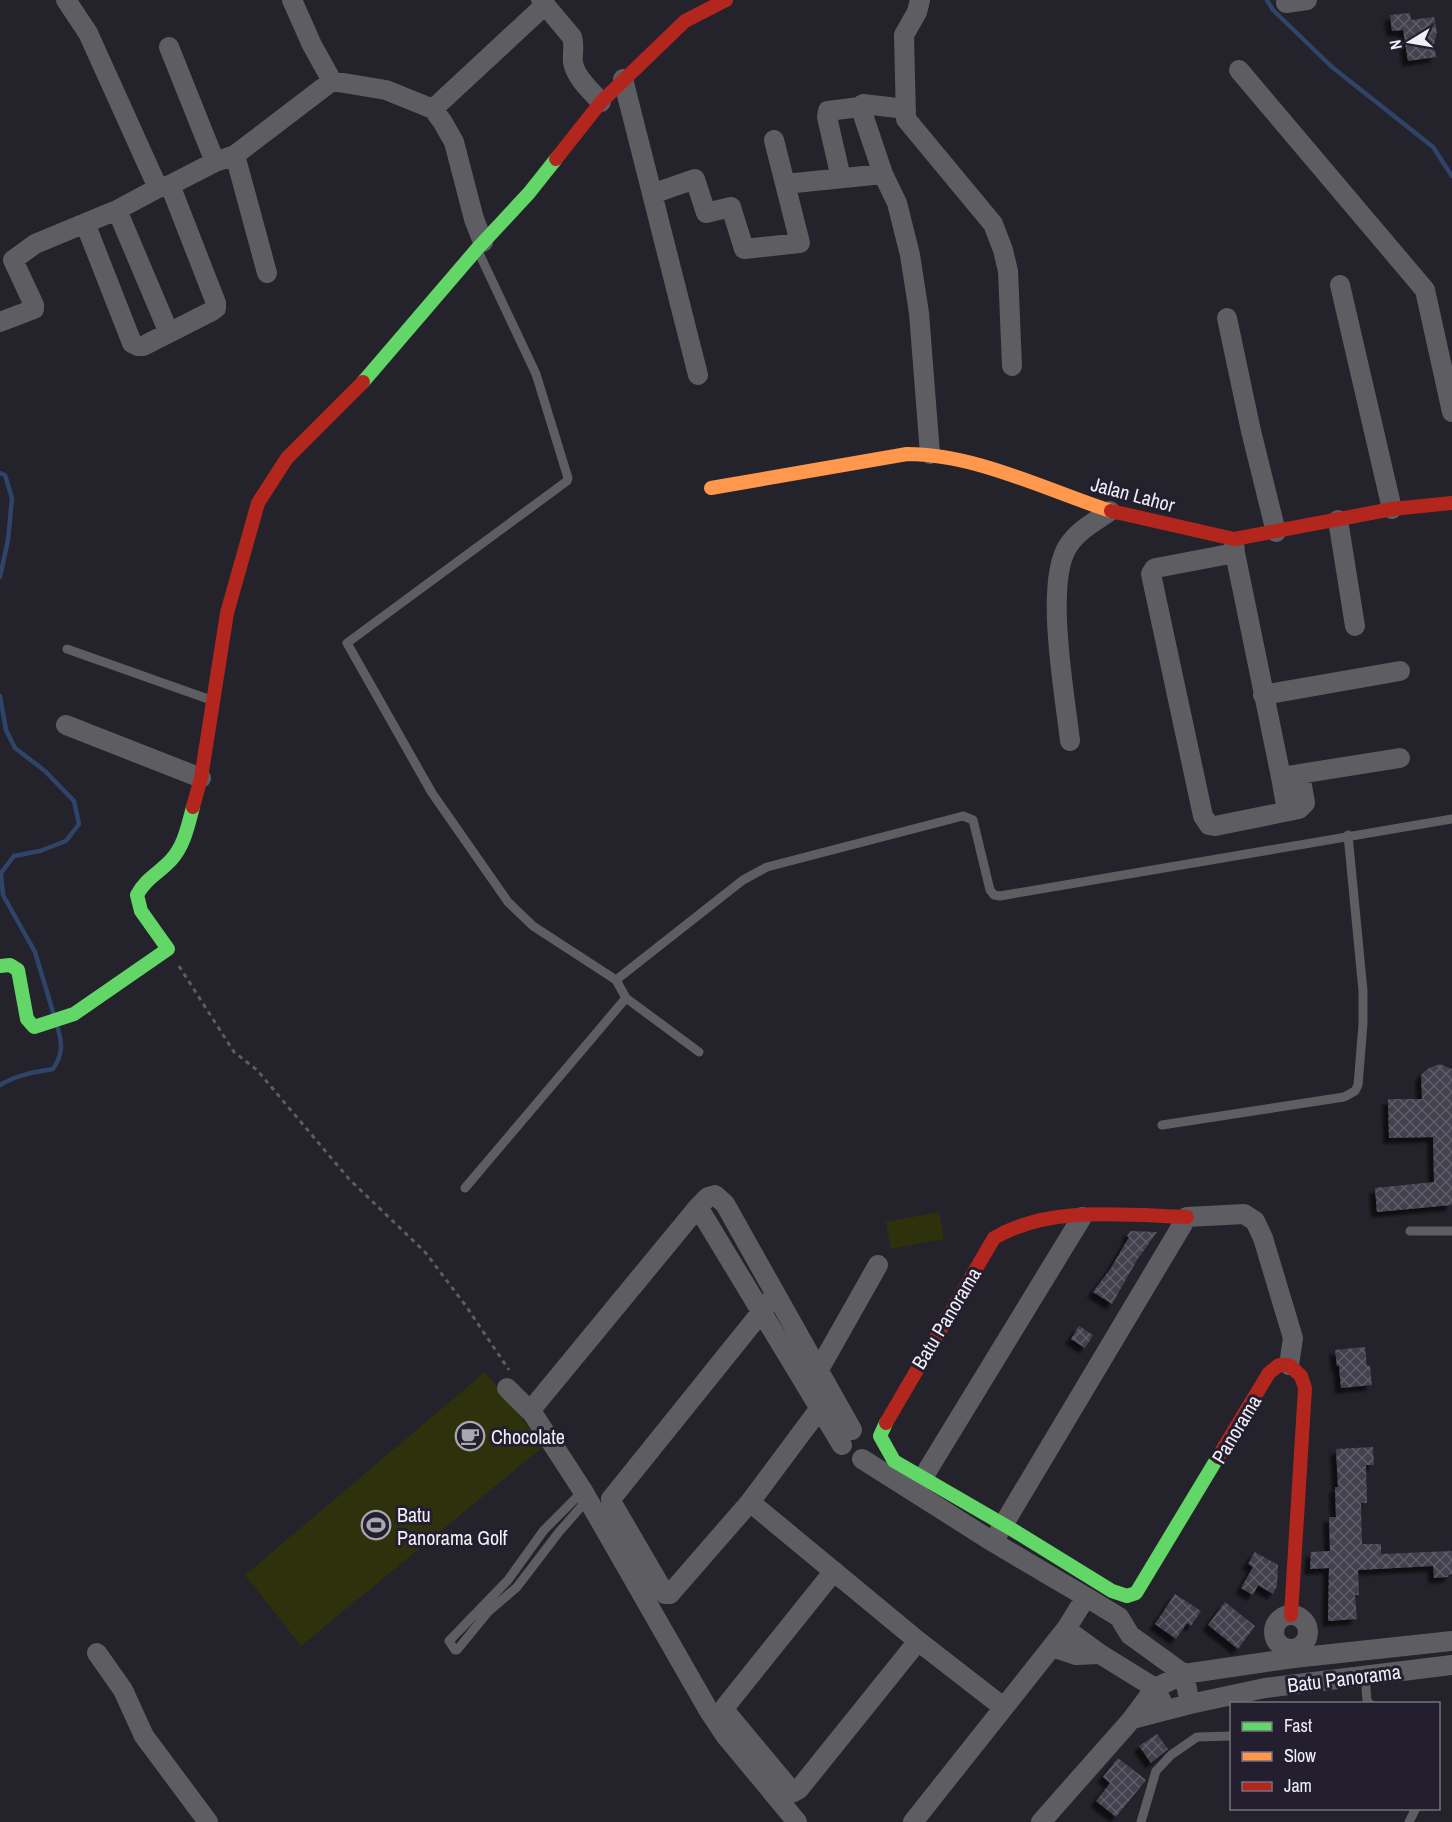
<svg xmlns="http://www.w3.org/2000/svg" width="1452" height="1822" font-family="'Archivo Narrow',sans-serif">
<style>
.green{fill:#2e320c}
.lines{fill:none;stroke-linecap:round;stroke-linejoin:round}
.stream{stroke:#2e4469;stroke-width:4.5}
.building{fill:url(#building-cross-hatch);filter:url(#shadow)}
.path{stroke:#5d5c61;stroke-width:3;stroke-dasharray:4.5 4.5;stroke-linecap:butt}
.lane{stroke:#5e5d62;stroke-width:9}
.street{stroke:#5e5d62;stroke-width:20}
.fast{stroke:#63d668;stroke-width:14}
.slow{stroke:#ff974d;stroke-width:14}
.jam{stroke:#b3261e;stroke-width:14}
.labels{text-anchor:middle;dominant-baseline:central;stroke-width:6;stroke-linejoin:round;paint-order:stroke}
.street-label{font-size:20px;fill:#f0eef8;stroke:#231f2e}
.poi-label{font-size:20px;fill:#f0eef8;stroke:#231f2e;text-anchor:start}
</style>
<defs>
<pattern id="building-cross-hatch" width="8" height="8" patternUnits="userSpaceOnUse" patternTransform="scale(1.5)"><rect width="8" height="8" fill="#44414d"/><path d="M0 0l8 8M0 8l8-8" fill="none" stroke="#5f5d67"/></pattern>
<filter id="shadow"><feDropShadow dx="-5.5" dy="5.5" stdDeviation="1.5" flood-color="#0009"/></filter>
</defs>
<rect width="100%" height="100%" fill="#24222a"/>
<path class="green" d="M939 1212 944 1239 891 1249 886 1222Z
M485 1372 544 1446 301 1646 245 1575Z"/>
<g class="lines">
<path class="stream" d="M1267 0 1273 10 1332 67 1433 147 1452 176
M0 473 5 475 12 498 8 540 0 577
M0 696 6 730 15 748 45 771 74 801 79 824 66 841 40 851 14 856 1 873 3 895 35 952 53 1012
M0 1085C17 1075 34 1072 53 1069 62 1056 63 1044 58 1029"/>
</g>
<path class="building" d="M1410 13 1411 20 1434 17 1437 32 1434 44 1436 57 1408 61 1403 30 1392 31 1390 15Z
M1440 1064 1452 1069V1205L1377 1212 1375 1188 1434 1182 1433 1137 1389 1138 1388 1099H1422L1421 1075 1429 1068Z
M1130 1231 1157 1232 1137 1260 1112 1304 1093 1292 1111 1268 1129 1237 1127 1236Z
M1079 1326 1093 1335 1085 1348 1071 1339Z
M1365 1347 1367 1366H1370L1372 1385 1341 1388 1339 1366H1337L1335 1350Z
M1373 1447 1374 1465H1366L1367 1503H1361L1362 1544H1381V1554L1452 1551V1574L1448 1575V1577L1434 1578 1433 1566 1358 1570 1359 1595H1355L1357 1619 1328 1621 1329 1568 1310 1569 1311 1552 1330 1551 1329 1517H1336L1335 1487H1338L1336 1449Z
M1255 1552 1278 1565 1277 1586 1273 1594 1258 1585 1253 1595 1241 1588 1253 1567 1248 1564Z
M1175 1594 1201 1611 1191 1626 1187 1623 1176 1639 1155 1624Z
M1225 1602 1255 1626 1238 1649 1208 1625Z
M1157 1734 1168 1749 1151 1763 1139 1746Z
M1118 1758 1146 1780 1116 1817 1096 1801 1110 1783 1103 1777Z"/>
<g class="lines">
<path class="path" d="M179 966 234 1052 257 1070 349 1179 425 1252 466 1306 509 1370"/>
<path class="lane" d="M478 251 536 374 568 478 567 481 347 643 432 793 508 902 533 926 616 980 626 998 699 1052
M67 649 211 700
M616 980 743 880 767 867 963 816 973 820 990 890 994 895 1000 896 1452 819
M1162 1125 1344 1097 1355 1091 1358 1085 1363 1024V991L1348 835
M465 1188 626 998
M1410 1231H1452
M583 1491 544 1530 508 1580 449 1641 455 1650H457L489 1611 517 1587 559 1532 587 1500
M1365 1675 1367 1701 1370 1704
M1141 1822 1156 1771 1171 1755 1197 1737 1232 1736
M1409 1822 1416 1808"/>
<path class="street" d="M66 0 88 33 158 188
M292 0 312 45 332 81
M541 0 572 37C575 46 572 53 573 62 575 77 591 91 601 102
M920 0 917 12 904 35 906 119 993 224 1003 250 1008 271 1012 366
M1286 3 1307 0
M169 47 215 162
M1239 70 1425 290 1452 412
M623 79 698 375
M433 109 545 5
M906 109 863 104 860 106 883 174 897 203 910 255 919 313 930 454
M235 155 267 273
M841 178 827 117 828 111 860 107
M785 184 883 174
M652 194 695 179 706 213 731 207 744 249 800 243 774 140
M117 210 169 333
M85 223 132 343 138 346H143L212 311 216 308V303L170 185
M1340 285 1392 509
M1227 318 1251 431 1276 532
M0 322 34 309V305L13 260 35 244 117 210 158 188 170 185 215 162 235 155 332 81 386 90 433 109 442 121 454 142 474 219 483 242
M1338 520 1355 626
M1234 542 1235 553 1281 777 1400 758
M1235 553 1156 568 1154 569 1151 574 1203 816 1209 825 1215 826 1299 809 1305 803 1300 774
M1263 695 1400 671
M66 725 201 778
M1070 741C1065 695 1044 583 1068 546 1078 530 1096 521 1110 511
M1281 777 1287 811
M698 1207 842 1445
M775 1295 611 1499 612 1503 665 1594H670L750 1502 820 1408
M818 1371 878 1265
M507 1388 533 1414 583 1491 709 1711 725 1735 797 1822
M530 1411 698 1207 708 1197 715 1195 725 1204 852 1430
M862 1459 993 1542 1086 1597 1066 1629 913 1822
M916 1489 1082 1217
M750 1502 918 1641 1003 1707
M993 1542 1187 1217 1244 1214 1255 1221 1263 1238 1293 1338 1289 1365
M834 1571 725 1707V1711L790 1789 794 1792 799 1789 918 1641
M1086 1597 1119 1617 1130 1635 1184 1674 1190 1704
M1274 1632a17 17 0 1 1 34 0a17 17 0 1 1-34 0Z
M1066 1629 1100 1654 1155 1688 1161 1700
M1052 1647 1076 1655 1100 1654
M97 1653 123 1690 144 1736 208 1822
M1132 1719 1190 1704 1265 1688 1452 1665
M1041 1822 1132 1719 1155 1688 1184 1674 1294 1658 1452 1641"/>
<path class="fast" d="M363 382 477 249 529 193 556 159
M0 966 10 965 18 970 27 1019 34 1027 74 1014 168 949 141 911 137 895C145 879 159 873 171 860 184 846 188 826 193 807
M886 1423 880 1436 894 1461 1013 1530 1112 1591 1127 1596 1136 1593 1218 1457"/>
<path class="slow" d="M711 488 907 454C976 454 1046 490 1111 511"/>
<path class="jam" d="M556 159 601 102 685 21 726 0
M1111 511 1234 539 1392 509 1452 503
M193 807 201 778 227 613 258 503 287 458 363 382
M886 1423 994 1238C1050 1205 1125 1215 1187 1217
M1218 1457 1269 1373 1279 1365H1289L1301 1376 1305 1388 1291 1615"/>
</g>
<defs>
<g id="cafe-ring" transform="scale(1.5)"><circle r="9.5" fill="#231f2e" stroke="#a9a7b0" stroke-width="1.5"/><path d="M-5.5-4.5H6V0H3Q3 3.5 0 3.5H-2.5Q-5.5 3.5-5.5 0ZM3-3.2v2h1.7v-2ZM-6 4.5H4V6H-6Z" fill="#a9a7b0"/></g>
<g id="stadium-ring" transform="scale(1.5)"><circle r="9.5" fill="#231f2e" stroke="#a9a7b0" stroke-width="1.5"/><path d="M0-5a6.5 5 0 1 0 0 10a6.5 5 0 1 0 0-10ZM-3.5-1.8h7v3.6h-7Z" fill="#a9a7b0"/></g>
</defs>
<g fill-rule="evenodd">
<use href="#cafe-ring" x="470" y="1436"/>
<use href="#stadium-ring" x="376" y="1525"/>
</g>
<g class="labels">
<g class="street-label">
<text transform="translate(1133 494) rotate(15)">Jalan Lahor</text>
<text transform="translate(946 1318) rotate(-59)">Batu Panorama</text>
<text transform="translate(1236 1429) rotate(-59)">Panorama</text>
<text transform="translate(1344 1678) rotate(-7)">Batu Panorama</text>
</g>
<g class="poi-label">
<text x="491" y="1436">Chocolate</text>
<text x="397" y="1514">Batu<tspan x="397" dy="23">Panorama Golf</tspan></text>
</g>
</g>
<rect x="1230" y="1702" width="210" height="108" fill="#231f2e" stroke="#75727f" stroke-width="1.5"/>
<rect x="1242" y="1722" width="30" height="9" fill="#63d668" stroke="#75727f" stroke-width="1.5"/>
<text x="1284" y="1732" font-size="18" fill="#f0eef8">Fast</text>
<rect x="1242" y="1752" width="30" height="9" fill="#ff974d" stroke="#75727f" stroke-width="1.5"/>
<text x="1284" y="1762" font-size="18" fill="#f0eef8">Slow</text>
<rect x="1242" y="1782" width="30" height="9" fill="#b3261e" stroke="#75727f" stroke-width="1.5"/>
<text x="1284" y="1792" font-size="18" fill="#f0eef8">Jam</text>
<g transform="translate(1410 42) rotate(259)" stroke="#231f2e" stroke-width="4.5" paint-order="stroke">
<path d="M0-4.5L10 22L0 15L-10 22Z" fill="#f0eef8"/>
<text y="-9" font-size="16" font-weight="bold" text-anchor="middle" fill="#f0eef8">N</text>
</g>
</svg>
